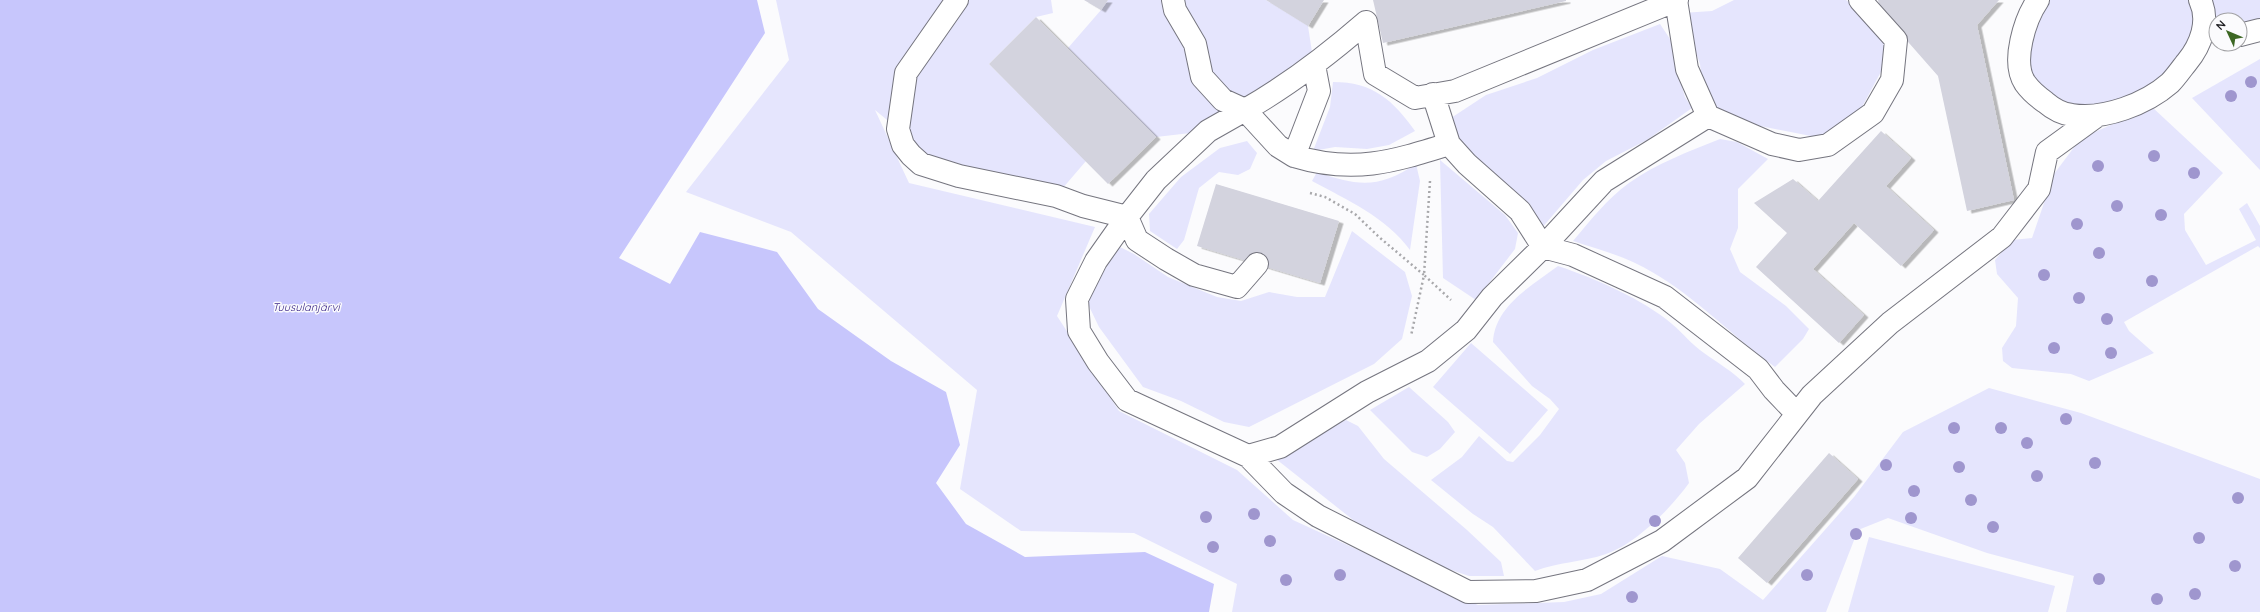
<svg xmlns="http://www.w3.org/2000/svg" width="2260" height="612" font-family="Quicksand,sans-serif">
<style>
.green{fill:#e5e5fd}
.water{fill:#c7c6fc}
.building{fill:#d3d3de;filter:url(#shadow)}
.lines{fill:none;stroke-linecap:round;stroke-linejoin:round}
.minor-casing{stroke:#75757f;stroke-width:24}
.path{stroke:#a8a8ab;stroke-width:2.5;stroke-dasharray:2 3;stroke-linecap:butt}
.minor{stroke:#fff;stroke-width:22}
.tree{fill:#9f96ce}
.labels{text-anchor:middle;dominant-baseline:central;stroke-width:3;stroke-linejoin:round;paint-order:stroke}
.water-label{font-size:11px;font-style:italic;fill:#3b2688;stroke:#fbfbfd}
</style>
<defs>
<filter id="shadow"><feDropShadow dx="4.5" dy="2.5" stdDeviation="0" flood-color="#0004"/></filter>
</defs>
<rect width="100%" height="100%" fill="#fbfbfd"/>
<path class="green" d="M776 0H1051L1053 13 1036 17 989 64 1086 161 1056 196 921 164 898 129 875 110 909 183 1095 227 1057 316 1119 411 1237 470 1293 520 1478 605 1564 602 1601 594 1662 556 1720 569 1763 600 1854 497 1903 432 1989 388 2081 413 2260 479V612H2066L2074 576 1987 553 1888 518 1858 530 1826 612H1232L1237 584 1134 533 1021 531 960 489 977 390 791 232 686 192 789 60Z
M1108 0H1266L1308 26 1314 65 1208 131 1156 137 1068 48 1101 10Z
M1734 0H1846L1864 13 1880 34 1886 51 1883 68 1862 107 1838 128 1816 137 1745 123 1714 108 1703 90 1700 64 1682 13 1712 11Z
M2038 0H2260V30L2240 35V20H2216V33L2204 32 2179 72 2098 115 2039 97 2021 41Z
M1660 24 1672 42 1675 64 1685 97 1692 108 1647 140 1606 161 1583 180 1541 229 1530 204 1465 152 1451 118 1486 95 1537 78 1593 50Z
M2260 59V170L2192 98Z
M1333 82C1373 82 1393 100 1415 131L1389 145 1367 149 1335 147 1313 151 1330 107Z
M2152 107 2223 173 2184 214 2185 230 2206 265 2256 240 2239 209 2247 203 2260 226V248L2258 246 2124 322 2129 331 2154 353 2089 381 2071 374 2012 368 2003 361 2002 348 2016 326 2018 298 1997 274 1995 260 2012 240 2032 238 2054 174 2081 138Z
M1720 139 1737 142 1768 159 1738 189V228L1730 249 1740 272 1786 306 1809 329 1803 339 1775 367C1733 337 1697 298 1652 272 1628 257 1600 250 1573 241 1590 221 1607 199 1629 183 1657 163 1688 152 1720 139Z
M1247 141 1257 153 1250 169 1238 175 1219 172 1199 188 1184 240 1177 249 1150 231 1149 214 1181 177 1220 148Z
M1440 160 1505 215 1518 233 1515 249 1476 300 1443 278Z
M1416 164 1420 181 1410 250C1386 217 1347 200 1312 181L1317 172C1357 186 1379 189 1416 164Z
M1352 231 1405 272 1412 296 1402 339 1374 364 1249 427 1224 422 1181 401 1143 387 1099 327 1087 302 1118 246 1134 254 1168 277 1217 297 1241 301 1269 292 1297 297H1325Z
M1558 266C1594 278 1643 299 1672 324 1683 333 1692 345 1704 353 1718 363 1732 371 1745 384L1699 424 1676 450 1685 463 1689 483C1671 508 1636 544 1606 554 1583 562 1558 562 1535 571L1493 527 1473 514 1431 480 1462 457 1479 436 1507 461 1513 462 1540 435 1559 409 1550 399 1532 386 1493 342C1495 306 1531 286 1558 266Z
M1471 343 1548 410 1510 454 1433 387Z
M1409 387 1448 422 1455 432 1440 449 1427 457 1412 452 1370 410Z
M1346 420 1358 426 1384 459 1467 530 1501 562 1504 576H1469L1445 568 1357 523 1276 459 1312 436Z
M1869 537 2055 586 2048 612H1848Z"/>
<path class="water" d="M0 0H757L765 33 619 258 670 284 700 232 777 252 818 309 891 361 946 392 960 445 936 483 966 524 1025 557 1145 552 1214 584 1209 612H0Z"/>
<path class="building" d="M1084 0H1108L1101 10Z
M1266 0H1324L1308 26Z
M1373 0H1566V1L1383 43Z
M1878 0H1999L1977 25 2014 200 1967 211 1938 76 1880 10Z
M1036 17 1156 137 1108 184 989 64Z
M1881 131 1911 158 1886 186 1934 230 1901 266 1854 223 1813 269 1864 315 1839 343 1756 267 1787 233 1754 203 1793 179 1818 201Z
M1216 184 1339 221 1320 283 1197 246Z
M1829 453 1858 479 1767 583 1738 558Z"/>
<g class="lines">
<g class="minor-casing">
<path id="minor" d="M957 0 906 73 898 129 903 145 911 155 921 164 959 176 1056 196 1083 206 1127 217 1096 261 1077 299 1079 331 1098 362 1127 400 1248 456 1280 447 1367 392 1428 361 1466 330 1492 297 1543 247 1520 211 1467 164 1449 144 1433 94
M1173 0 1175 10 1195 44 1202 77 1223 100 1245 110C1289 85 1328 55 1366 22
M1676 0 1687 69 1708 116 1772 144 1799 150 1828 145 1873 113 1892 80 1896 40 1860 0
M2038 0C2025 19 2011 62 2025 83 2030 90 2038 97 2045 102 2052 108 2062 114 2072 115 2104 120 2146 104 2170 83 2176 77 2182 68 2187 62 2201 45 2210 21 2200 0
M1366 22 1375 74 1415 98 1455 91 1677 0
M2240 35 2260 30
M1314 65 1319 91 1294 156C1353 174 1392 162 1449 144
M1708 116 1604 181 1543 247 1573 255 1665 297 1758 369 1774 390 1797 414
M1257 264 1237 287 1194 275 1166 259 1137 240 1127 217 1156 180 1208 131 1245 110 1278 146 1294 156
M1248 456 1284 493 1318 516 1468 592 1536 591 1587 580 1662 541 1747 478 1812 395 1890 323 2002 237 2039 189 2047 152 2098 115"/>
</g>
<path class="path" d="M1430 181 1424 275 1451 300
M1310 193 1325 197 1355 214 1379 237 1424 275 1411 336"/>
<use href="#minor" class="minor"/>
</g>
<g class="tree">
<circle cx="2251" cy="82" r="6"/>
<circle cx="2231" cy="96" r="6"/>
<circle cx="2154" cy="156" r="6"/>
<circle cx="2098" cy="166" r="6"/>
<circle cx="2194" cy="173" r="6"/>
<circle cx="2117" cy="206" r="6"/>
<circle cx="2161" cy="215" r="6"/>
<circle cx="2077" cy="224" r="6"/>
<circle cx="2099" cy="253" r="6"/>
<circle cx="2044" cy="275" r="6"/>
<circle cx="2152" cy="281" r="6"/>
<circle cx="2079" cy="298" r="6"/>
<circle cx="2107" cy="319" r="6"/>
<circle cx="2054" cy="348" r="6"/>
<circle cx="2111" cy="353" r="6"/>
<circle cx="2066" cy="419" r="6"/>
<circle cx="1954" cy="428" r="6"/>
<circle cx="2001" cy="428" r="6"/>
<circle cx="2027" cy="443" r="6"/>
<circle cx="2095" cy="463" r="6"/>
<circle cx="1886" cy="465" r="6"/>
<circle cx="1959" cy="467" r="6"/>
<circle cx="2037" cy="476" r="6"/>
<circle cx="1914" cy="491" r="6"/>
<circle cx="2238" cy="498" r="6"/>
<circle cx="1971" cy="500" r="6"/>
<circle cx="1254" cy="514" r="6"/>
<circle cx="1206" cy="517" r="6"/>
<circle cx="1911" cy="518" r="6"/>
<circle cx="1655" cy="521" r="6"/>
<circle cx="1993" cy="527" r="6"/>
<circle cx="1856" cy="534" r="6"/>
<circle cx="2199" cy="538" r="6"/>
<circle cx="1270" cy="541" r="6"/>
<circle cx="1213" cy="547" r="6"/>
<circle cx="2235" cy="566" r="6"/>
<circle cx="1340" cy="575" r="6"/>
<circle cx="1807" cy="575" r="6"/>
<circle cx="2099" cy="579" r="6"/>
<circle cx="1286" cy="580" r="6"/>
<circle cx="2195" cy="594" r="6"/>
<circle cx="1632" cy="597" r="6"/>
<circle cx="2157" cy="599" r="6"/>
</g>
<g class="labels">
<g class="water-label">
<text x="306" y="307">Tuusulanjärvi</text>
</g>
</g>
<g transform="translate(2228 32) rotate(314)"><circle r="19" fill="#fbfbfd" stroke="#a2a2a5"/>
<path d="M0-3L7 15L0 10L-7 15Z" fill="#3c6723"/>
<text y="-6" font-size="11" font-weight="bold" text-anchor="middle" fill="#1c1c20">N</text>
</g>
</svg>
